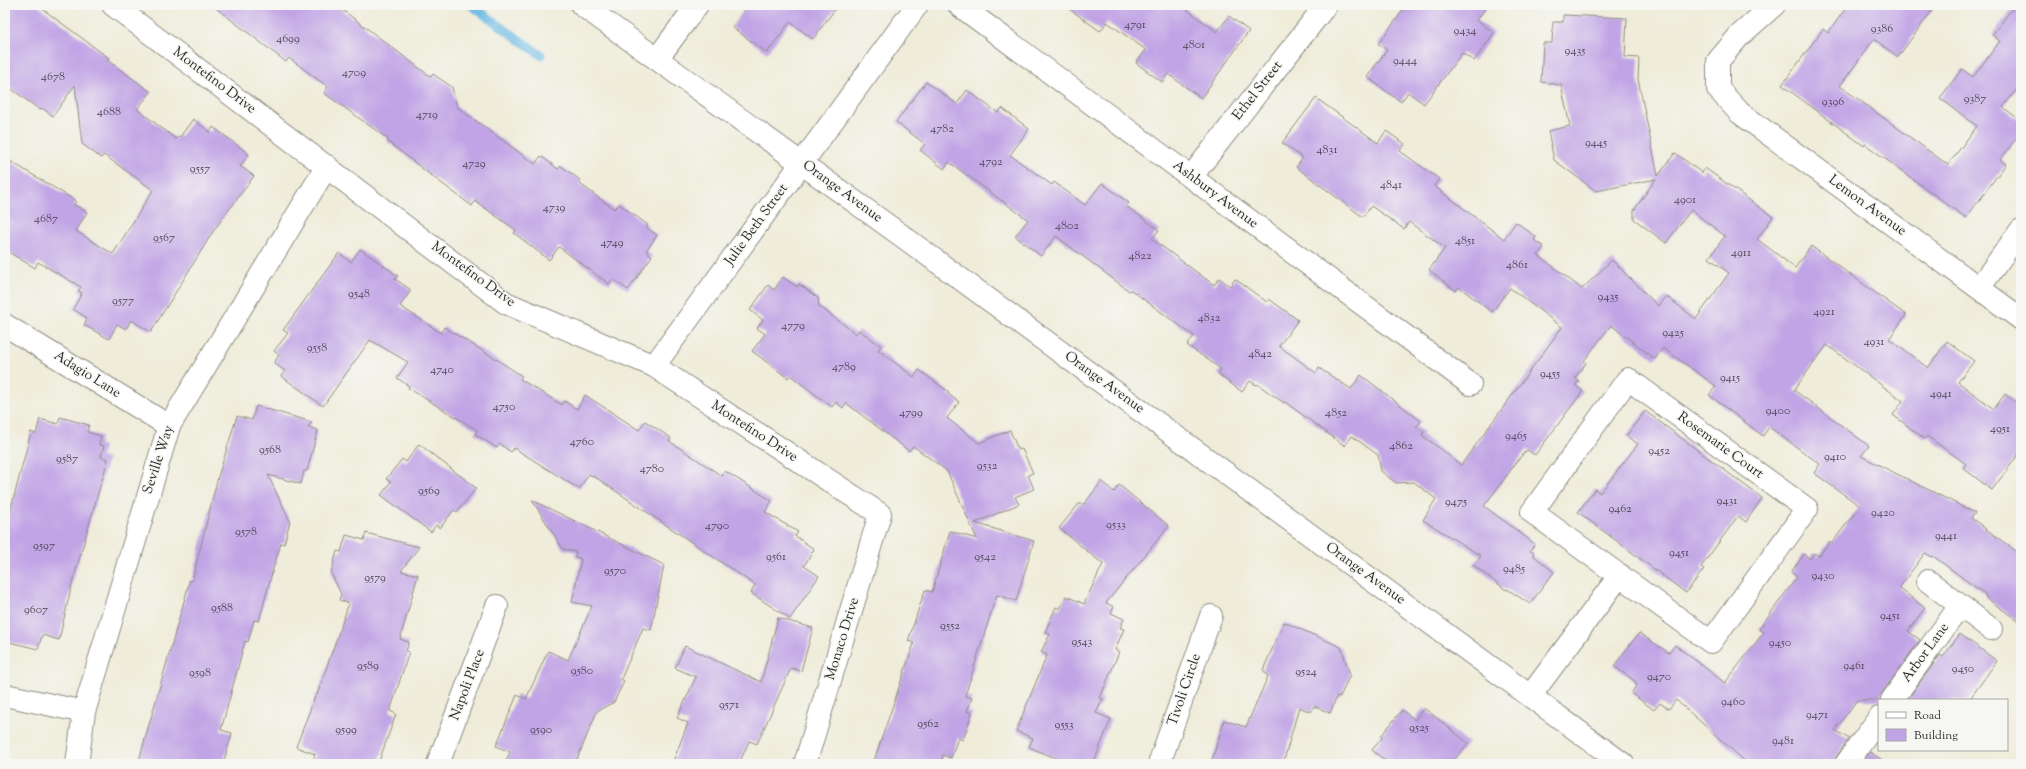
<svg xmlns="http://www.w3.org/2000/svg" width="2026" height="769" font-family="'Sorts Mill Goudy',serif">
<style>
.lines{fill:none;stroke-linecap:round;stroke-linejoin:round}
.stream{stroke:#69bae4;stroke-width:9}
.building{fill:#c1a4e5}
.minor-casing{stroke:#8d8c82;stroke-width:24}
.major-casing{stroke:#8d8c82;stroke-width:24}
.minor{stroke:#fff;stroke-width:22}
.major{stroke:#fff;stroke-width:22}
.labels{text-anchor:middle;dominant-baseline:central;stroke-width:3;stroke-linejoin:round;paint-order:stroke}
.number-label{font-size:12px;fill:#50495a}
.street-label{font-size:14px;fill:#2b2b2b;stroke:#f6f6f2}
</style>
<rect width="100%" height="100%" fill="#f6f6f2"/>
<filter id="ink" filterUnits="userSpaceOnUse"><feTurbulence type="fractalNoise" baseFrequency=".025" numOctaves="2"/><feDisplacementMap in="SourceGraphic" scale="8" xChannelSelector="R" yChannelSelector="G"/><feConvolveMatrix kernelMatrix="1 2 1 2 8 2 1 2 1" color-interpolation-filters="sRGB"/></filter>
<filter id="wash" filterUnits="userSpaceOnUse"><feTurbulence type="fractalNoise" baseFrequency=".012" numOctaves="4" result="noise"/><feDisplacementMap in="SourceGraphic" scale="16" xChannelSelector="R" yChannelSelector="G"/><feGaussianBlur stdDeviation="0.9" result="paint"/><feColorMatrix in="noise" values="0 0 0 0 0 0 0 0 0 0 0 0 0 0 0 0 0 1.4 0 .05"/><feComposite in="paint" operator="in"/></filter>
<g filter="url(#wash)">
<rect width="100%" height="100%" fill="#efecd9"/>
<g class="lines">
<path class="stream" d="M471 5 541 55"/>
</g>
<g id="blocks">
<path class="building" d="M5 5H37L109 58 107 60 151 92 137 109 176 139 178 136 180 137 193 119 210 132 213 127 249 154 240 166 254 176 214 230 151 332 131 320 126 329 117 324 109 339 84 325 87 318 73 309 82 293 78 291 81 287 38 262 35 268 5 250V158L76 201 74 205 87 212 76 231 113 254 153 190 104 155 101 158 82 144 75 85 53 116 42 108 40 110 5 84Z
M212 5H336L431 77 433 74 452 87 457 107 535 164 541 156 558 169 561 166 580 180V184L614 209 619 204 648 225 646 227 657 235 646 251 652 256 628 290 613 279 609 284 559 247 549 260 514 233 516 230 475 201 472 206 428 173 387 141 388 139 324 93 328 87 289 58 286 62Z
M748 5H838L813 39 790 22 767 53 732 27Z
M1064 5H1181L1217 32 1229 16 1249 31 1201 98 1168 74 1162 82 1136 63 1146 50 1107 22 1100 31Z
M1407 5H1488L1477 20 1494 33 1474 61 1462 53 1424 104 1408 92 1401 102 1367 77 1387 50 1378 44Z
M1848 5H1936L1898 57 1874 39 1840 86 1948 165 1977 126 1940 98 1962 69 1973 77 2000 41 1992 35 2015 5H2021V84L2003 107 2021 121V132L2000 160 2006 164 1966 218 1865 144 1864 146 1782 85 1823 29 1828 33Z
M1563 15 1627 18 1625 57 1639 58 1638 79 1658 176 1675 153 1702 173 1705 168 1773 217 1757 239 1795 268 1811 246 1906 315 1889 339 1928 368 1947 341 1974 361 1958 382 1994 409 2005 394 2021 406V451L1992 490 1963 468 1966 464 1927 436 1925 439 1893 415 1903 401 1827 345 1794 390 1869 446 1861 456 1975 513 1971 518 2021 555V623L1985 597 1986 595 1933 556 1932 557 1925 553 1899 588 1925 608 1908 631 1920 640 1882 693 1880 700H1857L1835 730 1849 739 1836 757 1834 764H1748L1676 700 1669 709 1660 703 1654 710 1631 693 1637 685 1635 684 1636 682 1614 666 1639 633 1669 653 1675 645 1725 683 1764 632 1759 629 1797 577 1791 572 1804 554 1810 559 1814 553 1819 556 1830 541 1832 543 1860 506 1814 473 1820 464 1769 427 1763 436 1709 395 1716 386 1663 348 1655 359 1611 325 1584 361 1586 363 1575 378 1579 381 1575 385 1583 391 1535 455 1527 450 1522 455 1484 506 1535 544 1530 551 1534 553 1533 555 1554 572 1530 604 1507 589 1506 590 1473 565 1481 556 1423 520 1436 499 1414 482 1396 483 1381 471 1378 455 1352 436 1345 446 1285 402 1284 403 1257 384 1256 385 1250 381 1242 392 1218 374 1221 369 1187 345 1194 336 1131 290 1129 291 1056 236 1041 256 1015 236 1028 220 949 162 944 169 920 150 925 144 896 122 926 82 957 104 967 90 998 113 1002 108 1029 129 1010 155 1052 185 1054 182 1085 205 1102 183 1129 203 1126 206 1159 230 1152 239 1214 285 1219 278 1230 286 1235 279 1267 302 1269 299 1298 320 1279 346 1316 373 1319 368 1351 389 1361 375 1421 421 1416 427 1424 432 1422 435 1461 465 1562 327 1510 288 1492 312 1459 287 1456 291 1429 270 1445 248 1409 222 1404 229 1371 206 1363 217 1296 167 1303 158 1282 143 1316 98 1378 143 1386 131 1405 144 1400 151 1439 179 1434 186 1504 239 1516 222 1536 237 1534 240 1544 247 1538 255 1582 289 1612 260 1658 306 1666 296 1696 319 1729 273 1709 258 1725 236 1691 210 1666 243 1634 219V210L1656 179 1596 191 1554 160 1548 131 1570 126 1561 85 1541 82 1543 43H1552L1553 22H1563Z
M360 249 398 276 395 279 411 290 400 306 441 333 444 327 496 359 522 376 520 379 562 405 564 401 577 409 585 395 639 430 645 421 671 438 669 441 722 476 725 471 772 501 765 512 798 532 795 536 814 549 804 566 819 576 790 619 751 593 755 585 598 479 589 474 579 489 514 448 511 452 500 444 497 448 475 434 477 430 408 388 409 386 397 378 408 362 370 340 323 406 281 376 285 371 274 363 279 355 274 351 288 333 283 330 339 253 351 262Z
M783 277 797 287 799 284 818 298 819 306 856 334 859 330 881 346 878 350 914 377 919 370 949 392 948 394 959 402 947 418 979 443 1010 430 1018 450 1022 449 1033 473 1028 475 1034 489 1015 497 1019 504 975 523 1034 541 1016 601 997 595 994 603 965 696 972 698 967 711 972 713 963 740 958 738 951 758 943 755 941 764H873L914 643 908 641 925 590 932 592 950 531 977 539 947 471 913 446 909 451 846 403 843 408 836 402 832 407 790 375 788 378 752 351 765 334 757 328 763 320 750 310 768 285 774 290Z
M256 406 312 422 308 427 318 430 307 471H304L301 484 268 475 290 521 284 544 281 543 273 569 259 621 254 620 248 642 245 641 221 730 232 733 223 764H138L190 580 192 581 218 477 237 416 252 420Z
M1645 411 1762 498 1746 522 1738 516 1701 567 1704 569 1686 593 1578 512 1595 489 1600 493 1638 444 1626 436Z
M60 417 89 425 87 432 101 436 99 445 104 446 101 457 108 459 72 584 59 640 42 635 38 649 5 641V511L10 512 31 432 36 434 40 419 58 424Z
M419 444 476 488 457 512 454 510 440 528 436 525 431 532 381 495 391 482 386 479 402 459 406 462Z
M1102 481 1114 492 1119 485 1169 526 1106 603 1114 607 1111 613 1124 619 1120 628 1124 629 1115 650 1119 652 1100 698 1103 699 1096 713 1111 719 1093 764H1070L1029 747 1033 738 1016 731 1047 655 1041 652 1050 634 1045 632 1056 607 1060 609 1066 596 1084 604 1103 564 1059 528 1079 504H1084Z
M532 500 664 565 651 630 643 628 621 679 624 681 614 702 597 711 575 764H505L510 752 496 746 517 695 526 699 548 651 568 660 592 606 572 602 581 559 575 557 576 552 563 549Z
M366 533 419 547 401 571 418 575 400 639 409 642 406 651 409 652 390 711 396 714 378 764H312L315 754 296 747 316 694 317 695 349 603 339 600 341 594 331 573 337 551 341 552 346 535 364 540Z
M778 618 813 628 801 671 791 668 757 744 749 741 739 764H672L688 723 677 718 696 677 675 668 685 646 761 682Z
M1284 622 1341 647 1350 675 1340 697 1337 696 1330 713 1314 706 1311 712 1299 707 1283 764H1211L1224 720 1246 727 1268 676 1263 670Z
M1960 634 1997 661 1969 700H1907L1940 655 1943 657Z
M1424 708 1468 743 1451 764H1389L1372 750 1382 738 1381 736 1402 710 1415 720Z
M1870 752 1889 764H1861Z"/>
</g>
</g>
<g filter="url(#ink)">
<use href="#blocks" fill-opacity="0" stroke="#8d8c82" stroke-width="1"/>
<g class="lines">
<g class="minor-casing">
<path id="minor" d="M113 5 506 303 654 366 880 514 805 764
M959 5 1470 384
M1774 5 1739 36 1718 61V89L1740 113 2021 319
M657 59 697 5
M1191 177 1326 5
M1979 288 2021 230
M5 325 169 426
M654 366 917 5
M1628 379 1807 509 1711 642 1532 512Z
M1928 581 1991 629
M5 695 84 712
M1531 695 1620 575
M1892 700 1960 606
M77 764 84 712 169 426 327 166
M438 764 497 606
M1159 764 1211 616
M1846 764 1879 718"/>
</g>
<g class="major-casing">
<path id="major" d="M582 5 898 233 1623 764"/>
</g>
<use href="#minor" class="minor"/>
<use href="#major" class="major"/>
</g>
</g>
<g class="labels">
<g class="number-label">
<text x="1135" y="25">4791</text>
<text x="1882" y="29">9386</text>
<text x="1465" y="31">9434</text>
<text x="288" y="39">4699</text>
<text x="1194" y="45">4801</text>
<text x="1575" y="51">9435</text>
<text x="1405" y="61">9444</text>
<text x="354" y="73">4709</text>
<text x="53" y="77">4678</text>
<text x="1975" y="99">9387</text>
<text x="1833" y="102">9396</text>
<text x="109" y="112">4688</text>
<text x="427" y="115">4719</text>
<text x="942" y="129">4782</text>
<text x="1596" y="143">9445</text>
<text x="1327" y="150">4831</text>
<text x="991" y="162">4792</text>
<text x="474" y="164">4729</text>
<text x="200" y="169">9557</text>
<text x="1391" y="185">4841</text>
<text x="1685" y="200">4901</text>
<text x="554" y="208">4739</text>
<text x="46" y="219">4687</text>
<text x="1067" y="226">4802</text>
<text x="164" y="238">9567</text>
<text x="1465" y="241">4851</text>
<text x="612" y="243">4749</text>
<text x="1741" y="253">4911</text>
<text x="1140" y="256">4822</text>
<text x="1517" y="265">4861</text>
<text x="359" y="294">9548</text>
<text x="1608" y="297">9435</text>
<text x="123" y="301">9577</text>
<text x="1824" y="312">4921</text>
<text x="1209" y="318">4832</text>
<text x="793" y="326">4779</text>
<text x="1673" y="333">9425</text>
<text x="1874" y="342">4931</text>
<text x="317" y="348">9558</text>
<text x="1260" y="354">4842</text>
<text x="844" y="367">4789</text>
<text x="442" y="370">4740</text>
<text x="1550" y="374">9455</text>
<text x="1730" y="378">9415</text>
<text x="1941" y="394">4941</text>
<text x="504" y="407">4750</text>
<text x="1778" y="411">9400</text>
<text x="911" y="413">4799</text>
<text x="1336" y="413">4852</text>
<text x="2000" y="429">4951</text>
<text x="1516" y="436">9465</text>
<text x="582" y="442">4760</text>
<text x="1401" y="446">4862</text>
<text x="270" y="450">9568</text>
<text x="1659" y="451">9452</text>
<text x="1835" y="457">9410</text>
<text x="67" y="459">9587</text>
<text x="987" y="466">9532</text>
<text x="652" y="469">4780</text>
<text x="429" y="491">9569</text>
<text x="1727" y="501">9431</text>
<text x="1456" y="502">9475</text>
<text x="1620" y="509">9462</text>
<text x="1883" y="513">9420</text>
<text x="1116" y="525">9533</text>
<text x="717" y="526">4790</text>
<text x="246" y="532">9578</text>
<text x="1946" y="536">9441</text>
<text x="44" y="546">9597</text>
<text x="1679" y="553">9451</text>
<text x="776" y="557">9561</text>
<text x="985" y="557">9542</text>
<text x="1514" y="569">9485</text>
<text x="615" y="571">9570</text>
<text x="1823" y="576">9430</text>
<text x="375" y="578">9579</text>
<text x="222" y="608">9588</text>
<text x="36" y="610">9607</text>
<text x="1890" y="616">9451</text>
<text x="950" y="626">9552</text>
<text x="1082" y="642">9543</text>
<text x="1780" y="643">9450</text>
<text x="368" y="666">9589</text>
<text x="1854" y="666">9461</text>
<text x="1963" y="669">9450</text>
<text x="582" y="671">9580</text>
<text x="1306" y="672">9524</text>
<text x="200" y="673">9598</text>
<text x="1659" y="677">9470</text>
<text x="1733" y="702">9460</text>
<text x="729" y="705">9571</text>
<text x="1817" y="715">9471</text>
<text x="928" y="724">9562</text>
<text x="1064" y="725">9553</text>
<text x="1419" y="728">9525</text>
<text x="346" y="730">9599</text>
<text x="541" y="730">9590</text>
<text x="1783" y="741">9481</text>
</g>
<g class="street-label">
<text transform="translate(214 81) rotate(37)">Montefino Drive</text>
<text transform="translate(1258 91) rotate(-52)">Ethel Street</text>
<text transform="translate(842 192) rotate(36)">Orange Avenue</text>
<text transform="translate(1215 195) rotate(37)">Ashbury Avenue</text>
<text transform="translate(1867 206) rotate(36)">Lemon Avenue</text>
<text transform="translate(757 225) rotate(-54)">Julie Beth Street</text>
<text transform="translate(473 275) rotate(36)">Montefino Drive</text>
<text transform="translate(87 375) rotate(32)">Adagio Lane</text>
<text transform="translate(1104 383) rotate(36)">Orange Avenue</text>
<text transform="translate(754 432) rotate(33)">Montefino Drive</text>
<text transform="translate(1720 446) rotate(36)">Rosemarie Court</text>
<text transform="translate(159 460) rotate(-72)">Seville Way</text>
<text transform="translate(1365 574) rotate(36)">Orange Avenue</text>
<text transform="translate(843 639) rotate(-73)">Monaco Drive</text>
<text transform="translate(1926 653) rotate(-54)">Arbor Lane</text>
<text transform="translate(468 685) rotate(-69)">Napoli Place</text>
<text transform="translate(1185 690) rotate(-71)">Tivoli Circle</text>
</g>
</g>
<rect width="2026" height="769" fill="none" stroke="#f6f6f2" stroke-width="20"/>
<rect x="1878" y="699" width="130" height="52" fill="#f6f6f2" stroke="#a5a5a2"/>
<rect x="1886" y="712" width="20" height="6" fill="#ffffff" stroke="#a5a5a2"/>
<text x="1914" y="719" font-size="12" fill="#2b2b2b">Road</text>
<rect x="1886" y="729" width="20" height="12" fill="#c1a4e5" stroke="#a5a5a2"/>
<text x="1914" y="739" font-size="12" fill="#2b2b2b">Building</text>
</svg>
